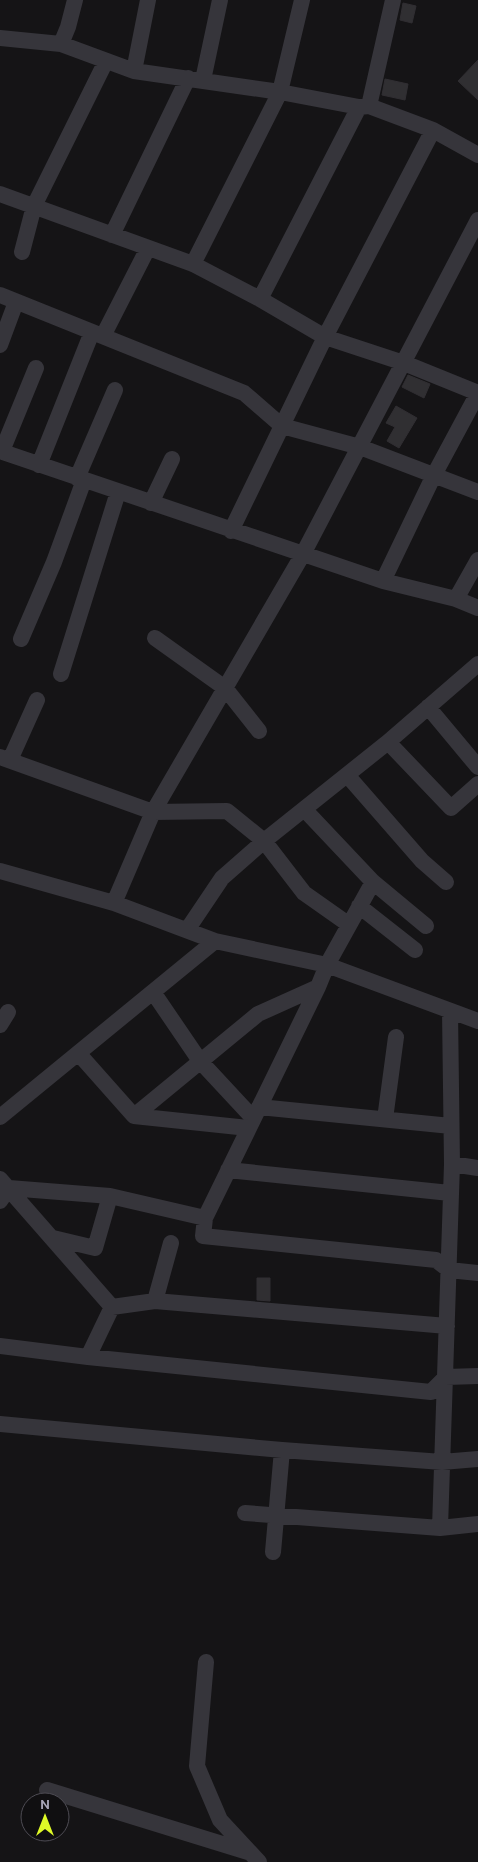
<svg xmlns="http://www.w3.org/2000/svg" width="478" height="1862" font-family="Overpass,sans-serif">
<style>
.building{fill:#302f32;stroke:#302e32}
.lines{fill:none;stroke-linecap:round;stroke-linejoin:round}
.minor{stroke:#36353b;stroke-width:16}
</style>
<rect width="100%" height="100%" fill="#151416"/>
<path class="building" d="M403 3 416 6 412 23 400 20Z
M478 60V100L458 81Z
M385 79 408 84 405 100 382 95Z
M408 375 430 384 424 398 402 387Z
M396 406 417 418 399 448 387 441 395 427 386 423Z
M257 1278H270V1301L257 1300Z"/>
<g class="lines">
<path class="minor" d="M0 38 61 44 134 71 280 92 359 107 369 106 433 130 478 155
M61 44 68 27 75 0
M134 71 148 0
M203 80 220 0
M369 106 393 0
M0 194 193 264 260 299 325 337 404 363 478 393
M112 235 188 78
M22 252 34 206 106 61
M193 264 280 92 302 0
M0 295 244 393 282 426 360 447 478 492
M260 299 359 107
M103 336 148 248
M0 345 16 302
M0 451 383 581 456 599 478 608
M2 451 36 368
M39 465 92 332
M77 478 115 390
M151 503 172 459
M231 531 325 337 433 130
M383 581 434 475 478 393
M456 599 478 560
M155 638 225 688 259 731
M21 639 54 562 84 480
M61 674 118 492
M428 707 478 767
M388 742 451 808 478 784
M0 757 153 812 227 811 264 841 304 893 348 924
M10 760 37 700
M347 775 422 861 446 882
M304 809 373 882 426 926
M0 871 114 903 215 941 327 965 478 1021
M114 903 153 812 303 554 478 220
M359 906 415 950
M187 930 222 878 264 841 388 742 478 664
M153 992 200 1061 253 1118
M450 1011 452 1164
M0 1025 8 1012
M79 1054 134 1116 258 1014 318 987
M259 1107 451 1126
M134 1116 248 1128
M0 1117 215 941
M385 1119 396 1037
M228 1170 450 1193
M0 1179 112 1307 155 1301 447 1326
M0 1201 9 1188 110 1196 205 1218 318 987 327 965 373 882
M205 1218 203 1236 436 1260 449 1270 478 1273
M53 1238 95 1248 110 1196
M155 1301 171 1243
M0 1346 88 1357 431 1392 446 1377 478 1376
M88 1357 112 1307
M0 1424 282 1450 442 1462 478 1459
M245 1513 440 1528 478 1524
M440 1528 452 1164 478 1168
M273 1552 282 1450
M206 1662 197 1766 220 1820 259 1862
M47 1790 248 1852"/>
</g>
<g transform="translate(45 1817)"><circle r="24" fill="#100f11" stroke="#4d4b53"/>
<path d="M0-4L9 19L0 12L-9 19Z" fill="#dffa27"/>
<text y="-8" font-size="14" font-weight="bold" text-anchor="middle" fill="#a8a5b7">N</text>
</g>
</svg>
